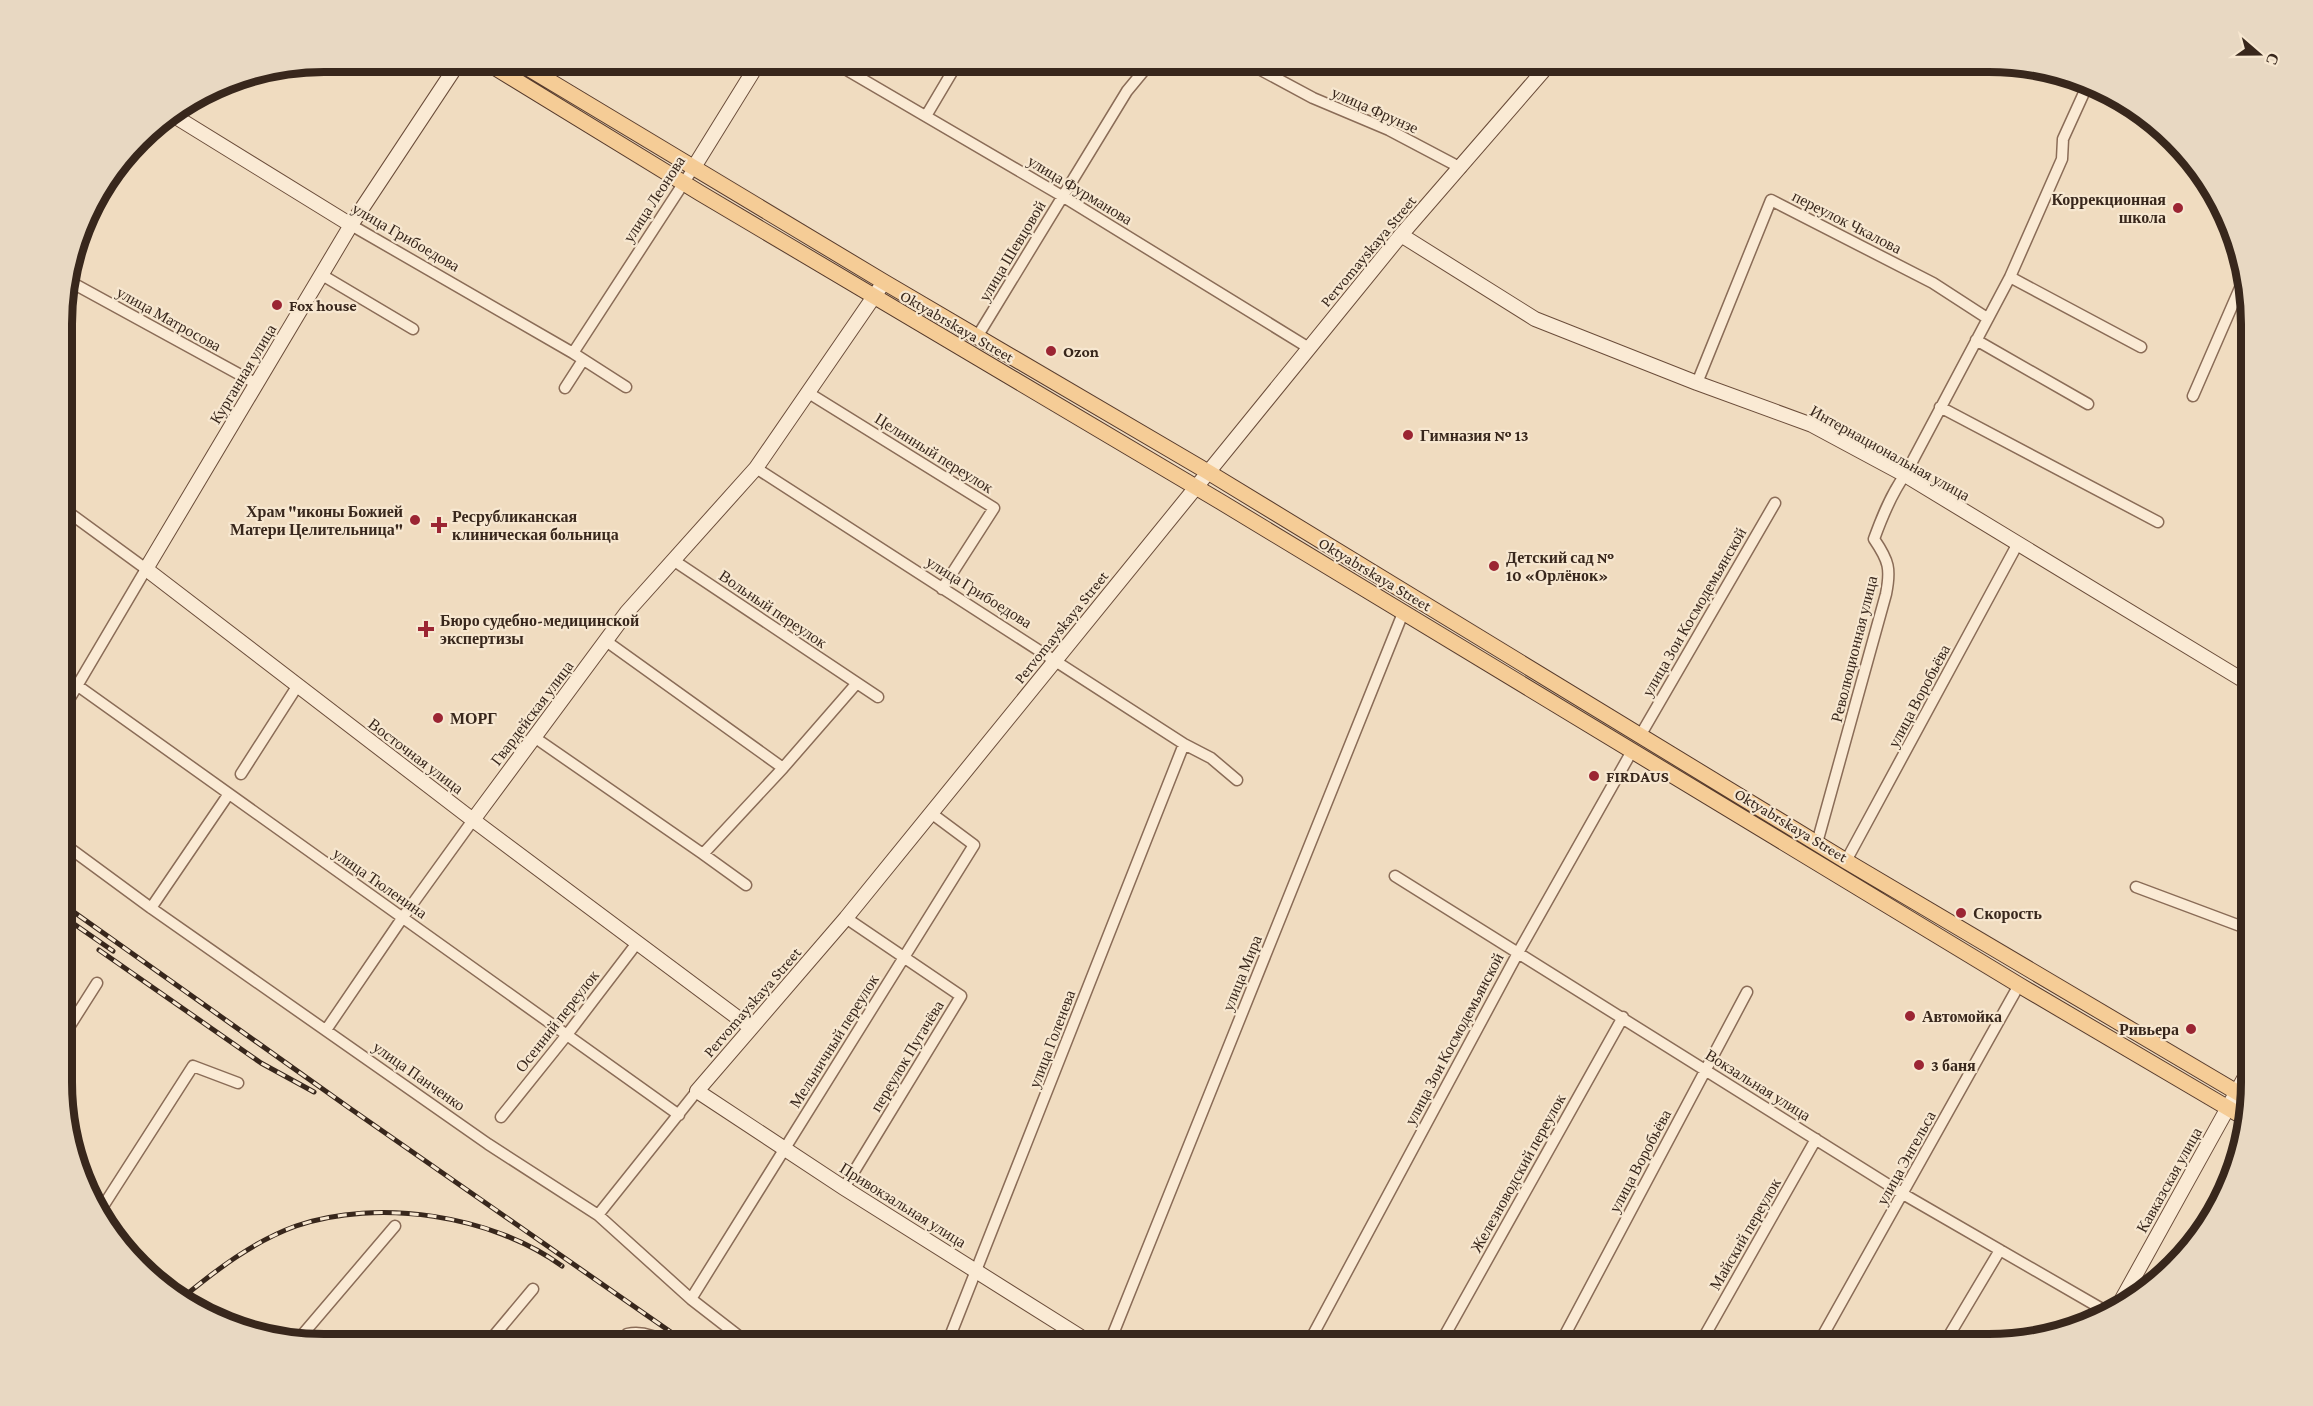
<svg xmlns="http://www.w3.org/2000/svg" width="2313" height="1406" font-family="'Crimson Pro',serif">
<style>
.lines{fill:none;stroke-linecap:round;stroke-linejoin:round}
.street-casing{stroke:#8a6c57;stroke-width:13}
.secondary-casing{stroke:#6b4d3a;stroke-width:16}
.primary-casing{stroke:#573b2c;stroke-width:17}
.street{stroke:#faead4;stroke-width:10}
.secondary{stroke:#faead4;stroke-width:14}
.primary{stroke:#f5cc96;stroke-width:15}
.rail-casing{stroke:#38271c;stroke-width:5}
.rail{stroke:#f7e7d0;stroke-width:3;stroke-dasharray:9;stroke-linecap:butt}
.poi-dot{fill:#9b2533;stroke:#f7e7d0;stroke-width:2}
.labels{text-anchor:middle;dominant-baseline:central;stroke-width:4.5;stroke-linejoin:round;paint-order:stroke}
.street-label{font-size:16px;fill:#38271c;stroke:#f7e7d0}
.poi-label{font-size:16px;font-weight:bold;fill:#38271c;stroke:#f7e7d0;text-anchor:start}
.rim{fill:none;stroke:#38271c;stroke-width:8}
</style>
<rect width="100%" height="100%" fill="#f0dcc0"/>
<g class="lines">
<g class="street-casing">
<path id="street" d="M833 62 1062 196 1309 348
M1246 62 1313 98 1389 130 1461 168
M926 116 958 62
M351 225 573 353 626 387
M322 275 413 329
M2010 277 2141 347
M67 280 257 384
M977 337 1127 91 1151 62
M1976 340 2088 404
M573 353 694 167
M1697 383 1771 200 1933 283 1987 318
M565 388 583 360
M807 392 994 508 942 589
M2193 396 2243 281
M1940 407 2158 522
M756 468 1184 744 1211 758 1237 780
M64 509 146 569 64 708
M606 641 783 768
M64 676 679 1115
M857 683 878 697
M1640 736 1775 503
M534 737 703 854 783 768 857 683 673 560
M241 774 298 685
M1817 843 1886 594C1891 569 1889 561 1874 539 1882 517 1891 494 1905 475L2010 277 2062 159 2063 139 2088 84
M64 844 151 908 488 1144 598 1215 691 1299 749 1344
M703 854 746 885
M1846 861 2017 545
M1395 876 1903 1194 2109 1313
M2136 887 2251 930
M151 908 228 795
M326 1030 403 917 473 820
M64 1035 97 983
M501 1117 566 1036 637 943
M844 1188 961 996 846 918
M100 1211 193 1066 238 1083
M598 1215 697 1091
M691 1299 974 845 931 813
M297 1341 395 1226
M487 1344 533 1289
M619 1344 627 1334C642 1331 654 1335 666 1344
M947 1344 1184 744
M1109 1344 1403 613
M1308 1344 1519 951 1632 751
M1440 1344 1623 1017
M1560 1344 1747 992
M1700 1344 1816 1139
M1818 1344 2019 985
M1944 1344 2000 1250"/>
</g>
<g class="secondary-casing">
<path id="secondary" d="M459 62 351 225 146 569 473 820 750 1027
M171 114 351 225
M694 167 759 62
M1401 235 1535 319 1697 383 1812 425 1905 475 2251 685
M473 820 627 612 756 468 884 282
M2116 1310 2251 1066
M1092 1344 844 1188 697 1091 846 918 1401 235 1551 62"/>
</g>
<g class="primary-casing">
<path id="primary" d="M486 62 700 193 1221 502 2019 985 2245 1118
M518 62 884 282 1208 472 1846 861 2250 1100"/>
</g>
<use href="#street" class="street"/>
<use href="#secondary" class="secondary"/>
<use href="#primary" class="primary"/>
<g class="rail-casing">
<path id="rail" d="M64 905 348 1107 688 1344
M64 917 113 951
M99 950 261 1063 314 1092
M181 1299C216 1270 254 1241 296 1226 378 1198 492 1215 562 1266"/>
</g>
<use href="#rail" class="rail"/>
</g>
<g class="poi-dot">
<circle cx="2178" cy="208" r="6"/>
<circle cx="277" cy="305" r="6"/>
<circle cx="1051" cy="351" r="6"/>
<circle cx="1408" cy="435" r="6"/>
<circle cx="415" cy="520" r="6"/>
<path d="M436 516h6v6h6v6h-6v6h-6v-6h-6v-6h6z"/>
<circle cx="1494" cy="566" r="6"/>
<path d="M423 620h6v6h6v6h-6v6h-6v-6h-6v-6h6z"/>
<circle cx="438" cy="718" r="6"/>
<circle cx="1594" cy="776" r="6"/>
<circle cx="1961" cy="913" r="6"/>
<circle cx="1910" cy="1016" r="6"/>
<circle cx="2191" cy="1029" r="6"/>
<circle cx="1919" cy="1065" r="6"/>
</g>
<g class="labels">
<g class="street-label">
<text transform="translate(1375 110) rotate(24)">улица Фрунзе</text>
<text transform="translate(1080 190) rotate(31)">улица Фурманова</text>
<text transform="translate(654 199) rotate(-57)">улица Леонова</text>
<text transform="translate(1847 222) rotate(27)">переулок Чкалова</text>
<text transform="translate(406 237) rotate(30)">улица Грибоедова</text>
<text transform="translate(1012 251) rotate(-59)">улица Шевцовой</text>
<text transform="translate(1368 251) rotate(-50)">Pervomayskaya Street</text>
<text transform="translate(169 319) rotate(29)">улица Матросова</text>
<text transform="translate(957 326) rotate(30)">Oktyabrskaya Street</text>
<text transform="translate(243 374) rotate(-59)">Курганная улица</text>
<text transform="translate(934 453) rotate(32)">Целинный переулок</text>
<text transform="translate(1890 453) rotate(29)">Интернациональная улица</text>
<text transform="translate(1375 574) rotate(31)">Oktyabrskaya Street</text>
<text transform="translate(979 592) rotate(32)">улица Грибоедова</text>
<text transform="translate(773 609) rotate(34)">Вольный переулок</text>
<text transform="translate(1694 612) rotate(-60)">улица Зои Космодемьянской</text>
<text transform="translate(1061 627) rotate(-51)">Pervomayskaya Street</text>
<text transform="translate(1854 649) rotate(-76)">Революционная улица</text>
<text transform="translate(1919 696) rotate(-62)">улица Воробьёва</text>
<text transform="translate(532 713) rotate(-53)">Гвардейская улица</text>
<text transform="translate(416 756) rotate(37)">Восточная улица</text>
<text transform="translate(1791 825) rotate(31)">Oktyabrskaya Street</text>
<text transform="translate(380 883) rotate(35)">улица Тюленина</text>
<text transform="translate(1242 973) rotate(-68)">улица Мира</text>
<text transform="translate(752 1002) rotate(-49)">Pervomayskaya Street</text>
<text transform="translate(557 1021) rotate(-52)">Осенний переулок</text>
<text transform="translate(1052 1039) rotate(-69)">улица Голенева</text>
<text transform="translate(1454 1039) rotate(-62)">улица Зои Космодемьянской</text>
<text transform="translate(834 1041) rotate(-58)">Мельничный переулок</text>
<text transform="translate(907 1056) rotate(-59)">переулок Пугачёва</text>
<text transform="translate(419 1076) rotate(35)">улица Панченко</text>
<text transform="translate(1758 1085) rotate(32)">Вокзальная улица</text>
<text transform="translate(1906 1158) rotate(-61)">улица Энгельса</text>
<text transform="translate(1640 1161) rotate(-62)">улица Воробьёва</text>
<text transform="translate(1518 1173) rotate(-61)">Железноводский переулок</text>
<text transform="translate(2169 1180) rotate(-61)">Кавказская улица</text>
<text transform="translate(903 1205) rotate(32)">Привокзальная улица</text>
<text transform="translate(1745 1234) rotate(-60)">Майский переулок</text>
</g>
<g class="poi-label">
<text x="2166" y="199" text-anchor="end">Коррекционная<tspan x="2166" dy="18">школа</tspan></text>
<text x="289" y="305">Fox house</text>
<text x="1063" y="351">Ozon</text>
<text x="1420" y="435">Гимназия № 13</text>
<text x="403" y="511" text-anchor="end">Храм "иконы Божией<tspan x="403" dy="18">Матери Целительница"</tspan></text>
<text x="452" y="516">Ресрубликанская<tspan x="452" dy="18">клиническая больница</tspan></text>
<text x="1506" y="557">Детский сад №<tspan x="1506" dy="18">10 «Орлёнок»</tspan></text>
<text x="440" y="620">Бюро судебно-медицинской<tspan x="440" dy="18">экспертизы</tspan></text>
<text x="450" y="718">МОРГ</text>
<text x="1606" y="776">FIRDAUS</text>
<text x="1973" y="913">Скорость</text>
<text x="1922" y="1016">Автомойка</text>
<text x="2179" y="1029" text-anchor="end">Ривьера</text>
<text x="1931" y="1065">3 баня</text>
</g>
</g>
<path d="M0 0H2313V1406H0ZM324 72H1989A252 252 0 0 1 2241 324V1082A252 252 0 0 1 1989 1334H324A252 252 0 0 1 72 1082V324A252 252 0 0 1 324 72Z" fill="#e8d8c2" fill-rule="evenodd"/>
<path class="rim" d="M324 72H1989A252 252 0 0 1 2241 324V1082A252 252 0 0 1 1989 1334H324A252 252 0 0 1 72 1082V324A252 252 0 0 1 324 72Z"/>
<g transform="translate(2259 54) rotate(110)" stroke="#f7e7d0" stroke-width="4.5" paint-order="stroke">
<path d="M0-4.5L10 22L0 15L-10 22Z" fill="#38271c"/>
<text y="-9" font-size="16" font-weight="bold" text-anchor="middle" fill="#38271c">С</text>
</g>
</svg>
